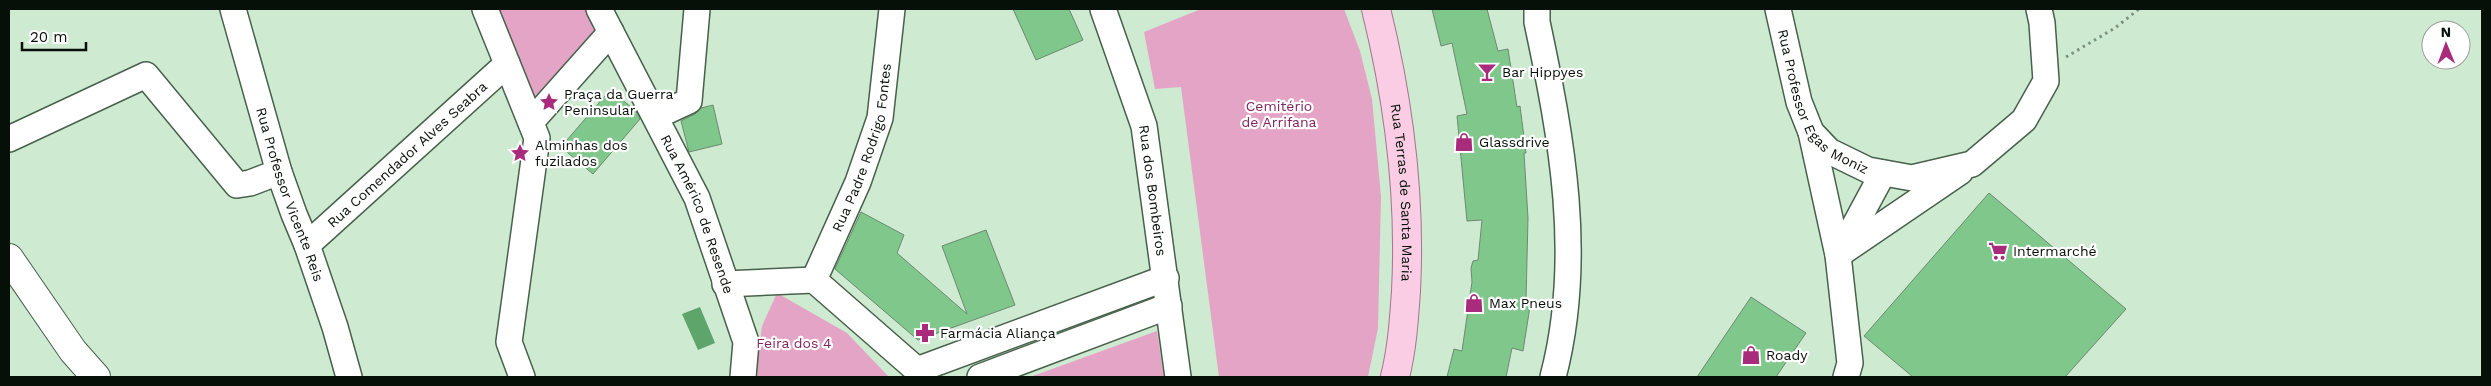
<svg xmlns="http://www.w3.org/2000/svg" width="2491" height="386" font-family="'Work Sans',sans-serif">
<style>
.green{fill:#e4a4c6}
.water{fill:#5da56a}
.building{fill:#7fc78a;stroke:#6f8972}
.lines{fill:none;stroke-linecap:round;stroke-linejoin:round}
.minor-casing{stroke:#48614b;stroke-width:28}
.tertiary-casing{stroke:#48614b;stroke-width:30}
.primary-casing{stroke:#a2758c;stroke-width:30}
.path{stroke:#7d927f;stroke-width:3;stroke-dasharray:2.5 4;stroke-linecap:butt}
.minor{stroke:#fff;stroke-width:25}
.tertiary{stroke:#fff;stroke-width:28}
.primary{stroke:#facde5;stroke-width:28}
.labels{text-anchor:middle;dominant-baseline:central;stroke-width:4.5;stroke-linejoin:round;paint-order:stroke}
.poi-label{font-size:14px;fill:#071008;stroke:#fff;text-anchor:start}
.street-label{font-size:14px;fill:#071008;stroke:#fff}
.park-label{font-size:14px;fill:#842561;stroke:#fff}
</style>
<rect width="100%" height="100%" fill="#ceead1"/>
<path class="green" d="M491 9H591L604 33 533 112Z
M1201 9H1344L1360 51 1372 99 1381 197 1378 328 1368 377H1219L1181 87 1155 89 1144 32Z
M777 293 847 333 889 377H755L762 326Z
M1157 331 1164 377H1030Z"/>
<path class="water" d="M700 307 715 343 698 350 682 314Z"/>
<path class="building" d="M1013 9H1069L1083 40 1036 60Z
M1432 9H1487L1498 51 1508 49 1517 107 1520 106 1526 153H1524L1528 218 1526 300H1531L1523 351 1512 348 1506 377H1447L1454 349 1462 351 1472 282 1471 268 1473 261 1478 260 1482 220 1467 221 1457 116 1467 114 1452 43 1441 46Z
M610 90 636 111 640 119 593 174 561 147Z
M713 105 722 144 689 152 681 121 695 114 701 108Z
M1989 193 2126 309 2065 377H1913L1864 336Z
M861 212 904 235 897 253 967 314 942 246 986 230 1015 305 918 340 835 269Z
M1751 297 1806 333 1776 377H1697Z"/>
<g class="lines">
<g class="minor-casing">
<g id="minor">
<path id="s1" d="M233 9 279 172 294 214 307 245 335 327 349 377"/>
<path d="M485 9 537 138 509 342 522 377"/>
<path id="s2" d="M599 9 697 198 746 342 743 377"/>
<path id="s3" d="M1103 9 1144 126 1178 377"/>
<path d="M1537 9V22C1562 139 1584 259 1553 377"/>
<path id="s4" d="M1778 9 1799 102 1811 132 1829 151 1868 170 1912 178 1972 164 2024 120 2046 81 2042 23 2039 9"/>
<path d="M663 113 689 101 697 9"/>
<path d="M531 122 611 32"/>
<path d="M1811 132 1838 255 1850 363 1846 377"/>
<path d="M9 139 146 75 237 185 250 183 279 172"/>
<path id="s5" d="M307 245 507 64"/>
<path d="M1841 251 1883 173"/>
<path d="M1838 255 1960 172"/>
<path id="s6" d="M814 280 858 182 880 118 892 9"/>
<path d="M725 284 814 280 917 370 922 377"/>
<path d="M917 370 1166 278"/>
<path d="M980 377 1169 306"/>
</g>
</g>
<g class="tertiary-casing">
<path id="tertiary" d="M9 258 73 351 96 377"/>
</g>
<g class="primary-casing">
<g id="primary">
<path id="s7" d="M1376 9C1399 102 1411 195 1406 291 1404 320 1402 349 1395 377"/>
</g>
</g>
<path class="path" d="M2066 57 2115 28 2139 9"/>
<use href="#minor" class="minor"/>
<use href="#tertiary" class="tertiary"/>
<use href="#primary" class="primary"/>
</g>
<defs>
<g id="bar-bare" transform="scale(1.5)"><path d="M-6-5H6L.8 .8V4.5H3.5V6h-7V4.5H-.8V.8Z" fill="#a92b7c" stroke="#fff" stroke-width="2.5" paint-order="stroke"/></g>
<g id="sight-bare" transform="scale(1.5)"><path d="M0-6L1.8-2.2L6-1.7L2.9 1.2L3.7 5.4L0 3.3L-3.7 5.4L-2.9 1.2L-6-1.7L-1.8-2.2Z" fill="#a92b7c" stroke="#fff" stroke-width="2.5" paint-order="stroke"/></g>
<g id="shop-bare" transform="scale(1.5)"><path d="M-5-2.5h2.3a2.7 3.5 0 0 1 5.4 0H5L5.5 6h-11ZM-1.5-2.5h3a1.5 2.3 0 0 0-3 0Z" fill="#a92b7c" stroke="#fff" stroke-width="2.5" paint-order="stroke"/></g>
<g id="supermarket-bare" transform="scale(1.5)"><path d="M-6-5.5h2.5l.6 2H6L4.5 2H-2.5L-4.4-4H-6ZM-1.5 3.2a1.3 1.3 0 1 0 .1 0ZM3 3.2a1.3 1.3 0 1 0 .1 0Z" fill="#a92b7c" stroke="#fff" stroke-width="2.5" paint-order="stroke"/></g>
<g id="pharmacy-bare" transform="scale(1.5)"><path d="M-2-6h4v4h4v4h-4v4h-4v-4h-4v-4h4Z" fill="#a92b7c" stroke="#fff" stroke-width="2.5" paint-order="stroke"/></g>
</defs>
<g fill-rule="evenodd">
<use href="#bar-bare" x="1487" y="72"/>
<use href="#sight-bare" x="549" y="102"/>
<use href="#shop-bare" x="1464" y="142"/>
<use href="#sight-bare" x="520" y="153"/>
<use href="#supermarket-bare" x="1998" y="251"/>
<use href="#shop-bare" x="1474" y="303"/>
<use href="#pharmacy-bare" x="925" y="333"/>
<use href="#shop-bare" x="1751" y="355"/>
</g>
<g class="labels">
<g class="poi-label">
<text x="1502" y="72">Bar Hippyes</text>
<text x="564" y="94">Praça da Guerra<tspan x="564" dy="16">Peninsular</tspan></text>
<text x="1479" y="142">Glassdrive</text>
<text x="535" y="145">Alminhas dos<tspan x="535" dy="16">fuzilados</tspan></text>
<text x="2013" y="251">Intermarché</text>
<text x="1489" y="303">Max Pneus</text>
<text x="940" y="333">Farmácia Aliança</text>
<text x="1766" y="355">Roady</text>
</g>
<g class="street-label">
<text stroke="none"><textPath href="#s4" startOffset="109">Rua Professor Egas Moniz</textPath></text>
<text stroke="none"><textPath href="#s6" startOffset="142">Rua Padre Rodrigo Fontes</textPath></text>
<text stroke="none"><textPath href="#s5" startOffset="135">Rua Comendador Alves Seabra</textPath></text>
<text stroke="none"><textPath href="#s3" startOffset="189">Rua dos Bombeiros</textPath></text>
<text stroke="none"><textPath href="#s7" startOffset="186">Rua Terras de Santa Maria</textPath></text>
<text stroke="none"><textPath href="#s1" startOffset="194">Rua Professor Vicente Reis</textPath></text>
<text stroke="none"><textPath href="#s2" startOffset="228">Rua Américo de Resende</textPath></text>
</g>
<g class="park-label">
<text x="1279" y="106">Cemitério<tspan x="1279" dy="16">de Arrifana</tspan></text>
<text x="794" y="343">Feira dos 4</text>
</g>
</g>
<rect width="2491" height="386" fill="none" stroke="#071008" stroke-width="20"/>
<g transform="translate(2446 45) rotate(359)"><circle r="24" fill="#ffffff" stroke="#9c9f9c"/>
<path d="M0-4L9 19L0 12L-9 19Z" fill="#a92b7c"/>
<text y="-8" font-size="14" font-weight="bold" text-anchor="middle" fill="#071008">N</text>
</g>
<path d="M22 42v8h64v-8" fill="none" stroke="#071008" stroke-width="2.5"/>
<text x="30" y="42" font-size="15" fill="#071008" stroke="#ffffff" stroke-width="4" paint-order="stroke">20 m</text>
</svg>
